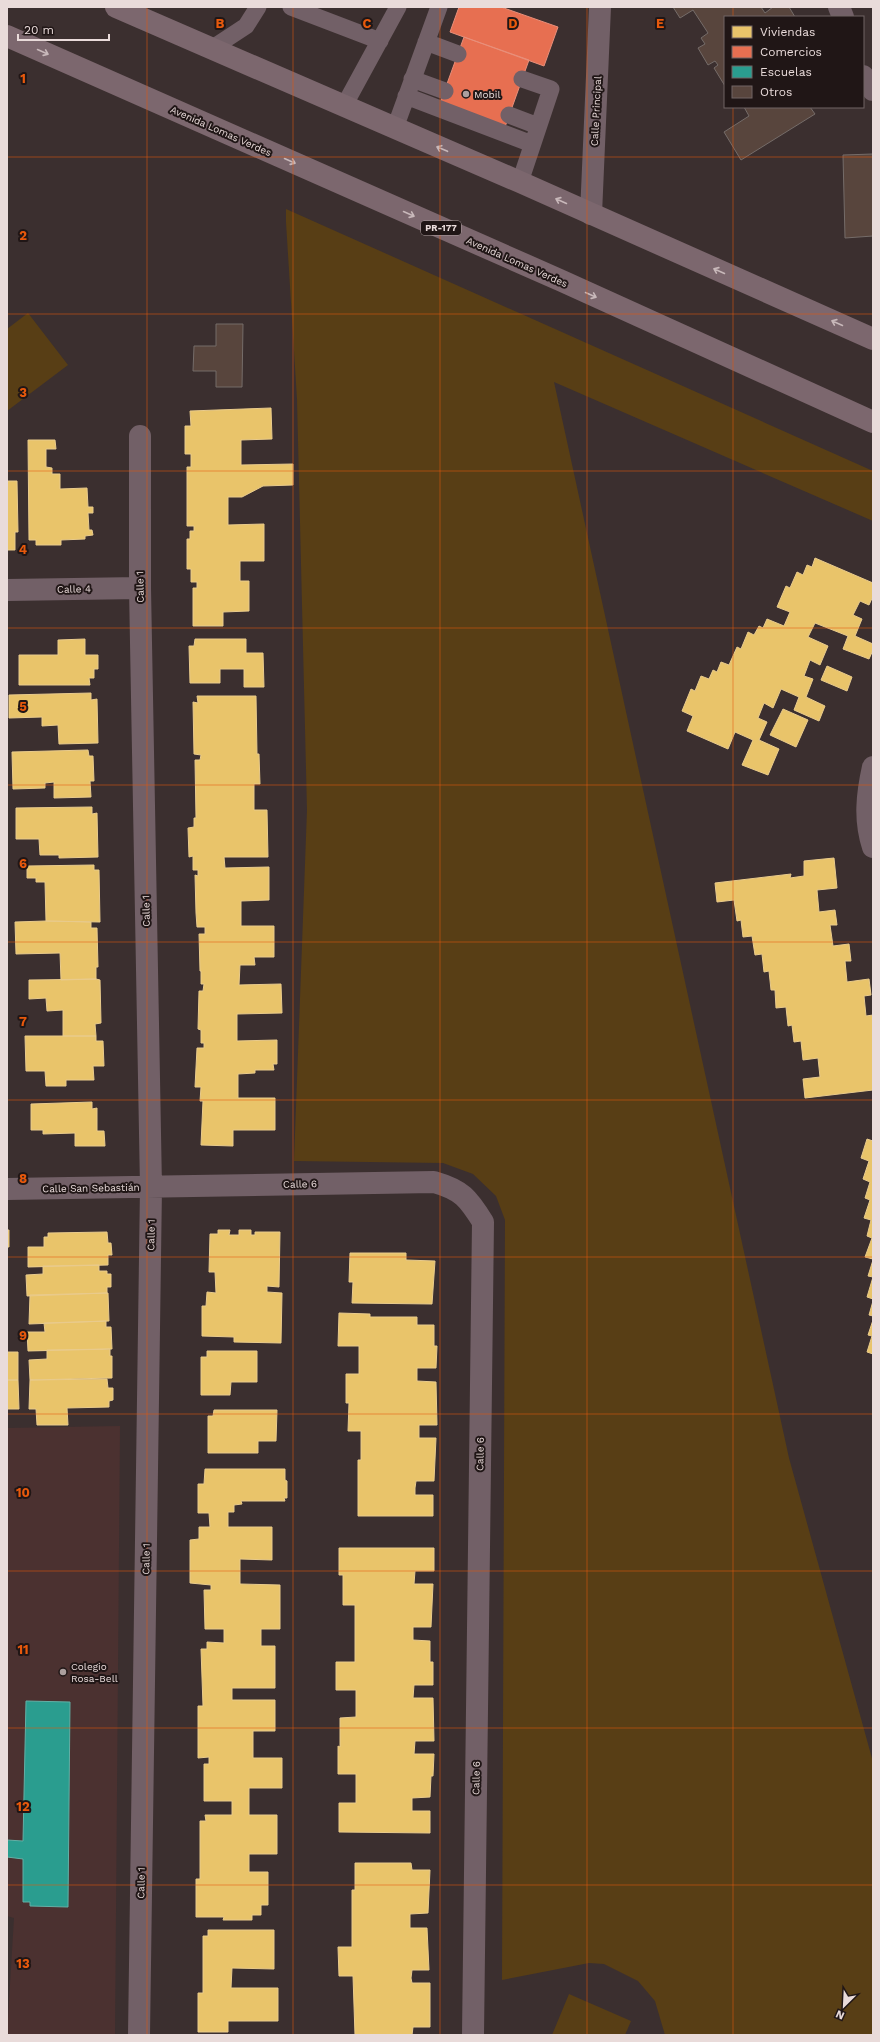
<svg xmlns="http://www.w3.org/2000/svg" width="880" height="2042" font-family="'Work Sans',sans-serif">
<style>
.built{fill:#4b3130}
.green{fill:#583e15}
.homes{fill:#e9c46a;stroke:#e9cb8c}
.shops{fill:#e76f51;stroke:#e88f7a}
.schools{fill:#2a9d8f;stroke:#63b0a6}
.building{fill:#58453d;stroke:#756c69}
.lines{fill:none;stroke-linecap:round;stroke-linejoin:round}
.service{stroke:#726067;stroke-width:17}
.minor{stroke:#726067;stroke-width:22}
.trunk{stroke:#7c676e;stroke-width:22}
.oneway{stroke:#c8b8ba}
.grid{fill:none;stroke:#e8590c;stroke-width:1;stroke-opacity:0.55}
.poi-dot{fill:#ac9f9e;stroke:#201616;stroke-width:1.5}
.labels{text-anchor:middle;dominant-baseline:central;stroke-width:4;stroke-linejoin:round;paint-order:stroke}
.shield{fill:#201616;stroke:#ada09f;stroke-width:1}
.shield-label{font-size:9px;font-weight:bold;fill:#e9dbda}
.poi-label{font-size:10px;fill:#e9dbda;stroke:#201616;text-anchor:start}
.street-label{font-size:10px;fill:#e9dbda;stroke:#201616}
.grid-label{font-size:13px;text-anchor:middle;font-weight:bold;fill:#e8590c;stroke:#201616;stroke-width:4;stroke-linejoin:round;paint-order:stroke}
</style>
<rect width="100%" height="100%" fill="#3b2f2f"/>
<path class="built" d="M120 1426 115 2035H7L14 1918 7 1916V1428Z"/>
<path class="green" d="M286 209 873 471V521L554 382 789 1458 873 1762V2035H665L655 2001 638 1981 604 1964 589 1963 502 1980 505 1220 496 1196 473 1174 443 1163 294 1161 307 810 297 399 286 222Z
M28 313 68 365 7 411V329Z
M569 1994 631 2021 625 2035H552Z"/>
<path class="homes" d="M271 408 272 439 241 440V465L293 464V485L263 486 242 497H228V525L264 524V561H240V581H249V611L223 612V626H193V588H197V582H191V569H187V539H190V531H194V526H187V467H191V454H185V426H191L190 411Z
M28 440H55L56 449H46V467L52 468V474H60V489L87 488 88 507H93V513H88L89 530H92L93 535 85 536V539L61 540V545H36V540H29Z
M7 481H17L18 532H15V550H7Z
M815 558 873 583V596L869 605 860 601 853 615 862 619 855 636 873 644V650L869 659 843 649 848 636 815 623 808 637 828 646 820 665 810 660 804 676 813 679 806 697 825 706 819 721 794 710 799 697 781 689 773 708 764 703 758 718 767 722 759 740 779 749 768 775 742 765 753 740 735 732 728 749 687 731 693 716 682 711 691 689 695 691 701 676 709 679 713 670 717 672 721 662 729 665 737 647 741 649 748 632 754 635 759 626 763 628 767 619 784 626 790 612 777 607 786 586 790 588 797 572 803 575 807 565 812 567Z
M85 639V655H98V669H94V678H89L90 685H19V655H58V640Z
M195 639H246V653H263L264 687H244V669H220V683H190L189 646H194Z
M827 666 852 677 847 691 821 680Z
M91 693V700L97 699 98 743 59 744 58 725 42 726V717L9 718V695Z
M197 696H256L257 754H259L260 784H254V810H267L268 857H224L225 868 269 867V900L241 901V926H274V957H254L255 965H240L239 985 281 984 282 1013 237 1014V1041L277 1040V1064H273L274 1070H255V1073L238 1074V1098H275V1130H233V1146L201 1145 203 1101H200L201 1087H195L197 1048H204V1043H201V1030L198 1029 199 991H203L204 984H201V971H200L199 934H205V927H197L196 913 195 875 198 876V870H193V856L189 857 188 828 194 827V818H196L195 760H200L201 755 194 754 193 702 198 703Z
M783 709 808 720 796 747 770 735Z
M88 750 89 756H93L94 781H90L91 797 54 798V782L45 783V788L13 789 12 752Z
M92 807V814L97 813 98 857 59 858V855H40L39 839H16V808Z
M834 858 837 888 817 890 819 912 835 910 837 925H830L833 946 849 944 851 961H845L847 982 869 979 871 995 864 996 866 1016 873 1015V1090L805 1098 803 1079 820 1077 818 1058 803 1060 801 1041 794 1042 792 1025 788 1026 786 1007 776 1008 775 990H771L769 971 764 972 762 954 755 955 752 936 743 937 741 920 737 921 734 900 717 902 715 883 791 874 790 878 804 876V861Z
M94 865V870H99L100 922 46 921 45 882H36V878H27V866Z
M46 921 91 922V928H97L98 967H96V979L61 980 60 953 16 954 15 922Z
M96 979 100 980 101 1023 95 1024 96 1036H63V1010L47 1011 46 998 29 999V980Z
M25 1036H96V1041H103L104 1066H93L94 1080H66V1086H46L45 1071H26Z
M92 1102V1109L97 1108V1131H104L105 1146H75V1133L43 1134V1130H31V1104Z
M867 1139 873 1141V1259L865 1257 872 1238 867 1236 871 1220 864 1218 870 1200 865 1198 870 1182 863 1179 869 1161 861 1158Z
M7 1230H9V1247H7Z
M218 1230H230L229 1235H239V1230H251V1235H255V1232H280L279 1287 267 1286V1292L282 1293 281 1343 234 1342V1337L202 1336V1306H206L207 1292 216 1293 215 1272H209L210 1234H218Z
M107 1232 108 1243H111L112 1255H108V1265L28 1267V1247H44V1237H48V1233Z
M350 1253H406V1260L435 1261 432 1304 352 1303 353 1282H349Z
M873 1260V1299L867 1297 873 1277 868 1276Z
M99 1265V1271H107V1274H111V1287H107V1293L27 1296 26 1275 43 1274V1266Z
M107 1293H108L109 1321 29 1324 30 1295Z
M873 1301V1316L869 1315Z
M339 1313 370 1314V1317H417V1325H434V1346H437L436 1368H417V1381L436 1382 437 1425H419V1438H436L434 1481H416L415 1488V1495H433V1516H358V1460H361V1431H348L349 1403H346V1374H359V1346H338Z
M873 1320V1354L867 1352 872 1336 868 1335Z
M106 1321V1327H111L112 1349 28 1351 27 1332H45L44 1323Z
M110 1349V1356H112V1378L30 1380 29 1360 47 1359V1350Z
M207 1351H257V1382H231L230 1395H201V1357H207Z
M7 1352H18V1380H7Z
M107 1379 108 1388H113V1400L109 1401V1407L67 1408 68 1425H37L36 1409H29L30 1380Z
M7 1380H18L19 1409H7Z
M214 1410H277L276 1441H258V1453H208V1416H213Z
M205 1469H285V1480L287 1481V1498H284L285 1501H241L242 1504 234 1505V1512H228V1527H272V1560L240 1559V1584L280 1585V1629H261V1646H275V1688H232V1700H275V1731H253V1758H282V1788H249V1815H277V1854H249V1872H268V1905H261V1915H252V1920H223L224 1917H196V1879H200V1821H206L205 1815H232V1801H204V1764H209V1757L198 1758V1706H203L201 1649H207V1642L224 1643V1629H205L204 1590H211V1585L190 1583V1540L199 1539V1527H210L209 1513H198V1484H204Z
M339 1548H434V1571H415L414 1584H433L431 1627H413V1640L430 1641V1662H433V1685H414L413 1698H433L434 1741H415L414 1754H434L433 1776H431L430 1797 412 1798V1811H430V1833L339 1832V1803H356V1774H338V1746L340 1747V1718L356 1717V1690H336V1662H355V1605H343V1575H339Z
M355 1863H411L412 1870H430L428 1913 410 1914V1928H427L429 1970H412L411 1978 412 1983H430V2027H413L412 2035H355L353 1976H339L338 1947H352V1890H355Z
M208 1930H274V1969L232 1968 231 1988H278V2021H228V2032H198V1993H203V1936H208Z"/>
<path class="shops" d="M459 7H501L558 27 544 66 450 32Z
M464 37 529 60 505 127 440 103Z"/>
<path class="schools" d="M26 1701 70 1702 68 1907 30 1906V1902H23V1859L7 1857V1840L23 1841Z"/>
<path class="building" d="M673 7H761L765 13 773 7H789L795 17H725V86L714 68 718 65 715 61 708 65 698 48 705 44 701 38 708 33 693 10 680 18Z
M744 107H810L815 114 741 160 724 132 749 116Z
M873 154V236L845 238 843 155Z
M216 324H243L242 387H216V371H193L194 346H216Z"/>
<g class="lines">
<path class="service" d="M291 7 380 41
M426 42 458 54
M211 49 246 26 258 7
M412 79 445 91
M406 96 532 144
M344 106 398 7
M509 115 538 126
M395 128 439 7
M520 182 551 89 522 79"/>
<path class="minor" d="M839 7 843 17
M863 76 873 90
M591 214 600 7
M7 590 140 588
M873 767C867 794 864 820 873 847
M7 1189 434 1182C462 1190 468 1198 483 1222L473 2035
M139 2035 151 1187 140 588V436"/>
<path class="trunk" d="M116 7 520 182 873 339
M7 36 562 281 873 422"/>
</g>
<defs><path id="oneway-shaft" d="M-6 0H5M1.5-3L5.5 0L1.5 3" fill="none" stroke-width="1.6" stroke-linecap="round" stroke-linejoin="round"/></defs>
<g class="oneway">
<use href="#oneway-shaft" transform="translate(43 52) rotate(24)"/>
<use href="#oneway-shaft" transform="translate(442 149) rotate(-157)"/>
<use href="#oneway-shaft" transform="translate(290 161) rotate(24)"/>
<use href="#oneway-shaft" transform="translate(561 201) rotate(-156)"/>
<use href="#oneway-shaft" transform="translate(409 214) rotate(24)"/>
<use href="#oneway-shaft" transform="translate(719 271) rotate(-156)"/>
<use href="#oneway-shaft" transform="translate(591 295) rotate(24)"/>
<use href="#oneway-shaft" transform="translate(837 323) rotate(-156)"/>
</g>
<path class="grid" d="M147 7V2035M293 7V2035M440 7V2035M587 7V2035M733 7V17M733 107V2035M7 157H873M7 314H873M7 471H873M7 628H873M7 785H873M7 942H873M7 1100H873M7 1257H873M7 1414H873M7 1571H873M7 1728H873M7 1885H873"/>
<g class="poi-dot">
<circle cx="466" cy="94" r="4"/>
<circle cx="63" cy="1672" r="4"/>
</g>
<g class="labels">
<rect class="shield" x="421" y="221" width="40" height="14" rx="3"/>
<g class="shield-label">
<text x="441" y="228">PR-177</text>
</g>
<g class="poi-label">
<text x="474" y="94">Mobil</text>
<text x="71" y="1666">Colegio<tspan x="71" dy="12">Rosa-Bell</tspan></text>
</g>
<g class="street-label">
<text transform="translate(596 111) rotate(-87)">Calle Principal</text>
<text transform="translate(221 131) rotate(24)">Avenida Lomas Verdes</text>
<text transform="translate(517 262) rotate(24)">Avenida Lomas Verdes</text>
<text transform="translate(140 587) rotate(-91)">Calle 1</text>
<text transform="translate(74 589) rotate(-1)">Calle 4</text>
<text transform="translate(146 911) rotate(-91)">Calle 1</text>
<text transform="translate(300 1184) rotate(-1)">Calle 6</text>
<text transform="translate(91 1188) rotate(-1)">Calle San Sebastián</text>
<text transform="translate(151 1235) rotate(-89)">Calle 1</text>
<text transform="translate(480 1454) rotate(-89)">Calle 6</text>
<text transform="translate(146 1559) rotate(-89)">Calle 1</text>
<text transform="translate(476 1778) rotate(-89)">Calle 6</text>
<text transform="translate(141 1883) rotate(-89)">Calle 1</text>
</g>
</g>
<g class="grid-label">
<text x="220" y="28">B</text>
<text x="367" y="28">C</text>
<text x="513" y="28">D</text>
<text x="660" y="28">E</text>
<text x="23" y="83">1</text>
<text x="23" y="240">2</text>
<text x="23" y="397">3</text>
<text x="23" y="554">4</text>
<text x="23" y="711">5</text>
<text x="23" y="868">6</text>
<text x="23" y="1026">7</text>
<text x="23" y="1183">8</text>
<text x="23" y="1340">9</text>
<text x="23" y="1497">10</text>
<text x="23" y="1654">11</text>
<text x="23" y="1811">12</text>
<text x="23" y="1968">13</text>
</g>
<rect width="880" height="2042" fill="none" stroke="#e9dbda" stroke-width="16"/>
<rect x="724" y="16" width="140" height="92" fill="#201616" stroke="#706564"/>
<rect x="732" y="26" width="20" height="12" fill="#e9c46a" stroke="#706564"/>
<text x="760" y="36" font-size="12" fill="#e9dbda">Viviendas</text>
<rect x="732" y="46" width="20" height="12" fill="#e76f51" stroke="#706564"/>
<text x="760" y="56" font-size="12" fill="#e9dbda">Comercios</text>
<rect x="732" y="66" width="20" height="12" fill="#2a9d8f" stroke="#706564"/>
<text x="760" y="76" font-size="12" fill="#e9dbda">Escuelas</text>
<rect x="732" y="86" width="20" height="12" fill="#58453d" stroke="#706564"/>
<text x="760" y="96" font-size="12" fill="#e9dbda">Otros</text>
<g transform="translate(844 2006) rotate(204)" stroke="#201616" stroke-width="3" paint-order="stroke">
<path d="M0-3L7 15L0 10L-7 15Z" fill="#e9dbda"/>
<text y="-6" font-size="11" font-weight="bold" text-anchor="middle" fill="#e9dbda">N</text>
</g>
<path d="M18 34v6h91v-6" fill="none" stroke="#e9dbda" stroke-width="2"/>
<text x="24" y="34" font-size="12" fill="#e9dbda" stroke="#201616" stroke-width="3" paint-order="stroke">20 m</text>
</svg>
